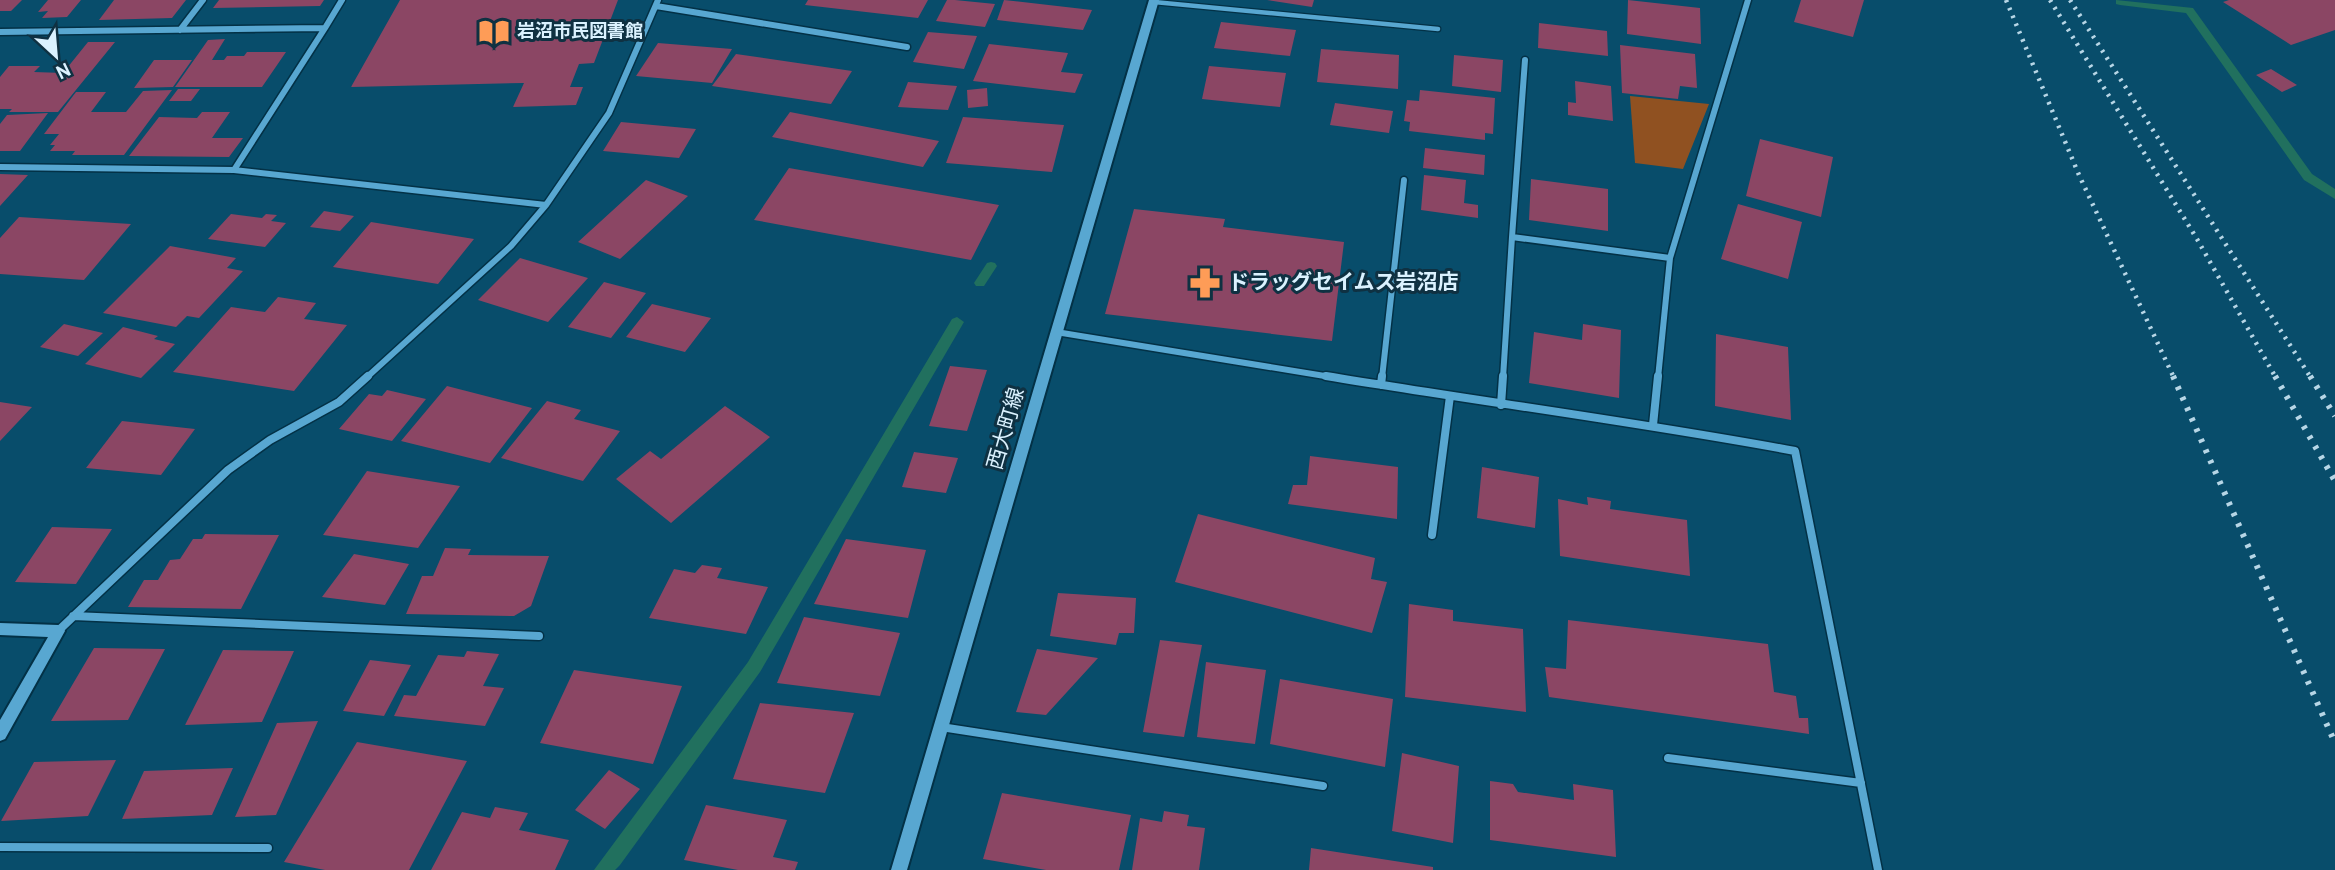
<svg xmlns="http://www.w3.org/2000/svg" width="2335" height="870" font-family="Overpass,'Noto Sans JP',sans-serif">
<style>
.green{fill:#905121}
.lines{fill:none;stroke-linecap:round;stroke-linejoin:round}
.stream{fill:#21705e;fill-rule:evenodd}
.building{fill:#8b4664}
.service-casing{stroke:#033146;stroke-width:7}
.minor-far1-casing{stroke:#033146;stroke-width:9}
.minor-casing{stroke:#033146;stroke-width:11}
.tertiary-casing{stroke:#033146;stroke-width:4}
.service{stroke:#58a7d1;stroke-width:4.5}
.minor-far1{stroke:#58a7d1;stroke-width:6}
.minor{stroke:#58a7d1;stroke-width:8}
.tertiary{fill:#58a7d1;fill-rule:evenodd}
.rail-far1{stroke:#b7d6e6;stroke-width:4.5;stroke-dasharray:2.5 6;stroke-linecap:butt}
.rail{stroke:#b7d6e6;stroke-width:6;stroke-dasharray:3.5 8;stroke-linecap:butt}
.labels{text-anchor:middle;dominant-baseline:central;stroke-width:6;stroke-linejoin:round;paint-order:stroke}
.far-poi-label{font-size:18px;font-weight:bold;fill:#dbf2ff;stroke:#0f3142;text-anchor:start}
.poi-label{font-size:21px;font-weight:bold;fill:#dbf2ff;stroke:#0f3142;text-anchor:start}
.street-label{font-size:21px;fill:#dbf2ff;stroke:#0f3142}
</style>
<rect width="100%" height="100%" fill="#084d6b"/>
<path class="green" d="M1630 96 1709 104 1683 169 1635 163Z"/>
<g class="lines">
<path class="stream" d="M2116 0 2193 8 2312 174 2335 189V199L2304 180 2186 13 2120 5 2116 4Z
M991 262 995 263 997 266 984 286H976L974 283 987 263Z
M957 317 964 322 760 672 620 865 615 870H594L748 662 952 319Z"/>
</g>
<path class="building" d="M0 0H22L11 11H0Z
M48 0H81L67 17 42 18 48 11 38 12Z
M114 0H186L172 18 99 20Z
M219 0H324L320 6 213 8Z
M400 0H618L594 63 579 64 570 87H583L576 105 513 107 524 83 351 87Z
M808 0H928L918 18 805 5Z
M947 0H955L995 4 985 27 936 21Z
M1004 0 1092 10 1083 30 997 20Z
M1267 0H1314L1312 7Z
M1628 0 1700 8 1701 44 1627 34Z
M1801 0H1864L1853 37 1794 22Z
M2229 0H2335V30L2291 45 2223 2Z
M1221 22 1296 30 1290 56 1214 48Z
M1539 23 1607 31 1608 56 1538 48Z
M928 32 977 36 964 69 913 62Z
M225 39 212 60H224L227 56H244L247 52H286L262 87H175L208 40Z
M88 42H115L58 112H9L12 109H0V77L9 66H40L34 72 63 73Z
M658 43 732 49 712 83 636 76Z
M989 44 1068 53 1061 72 1083 74 1075 93 973 81Z
M1620 45 1695 54 1697 88 1680 86 1678 99 1622 93Z
M1321 49 1399 55 1398 89 1317 82Z
M736 54 852 71 831 104 712 86Z
M1454 55 1503 60 1501 92 1452 86Z
M154 60H192L173 87 134 88Z
M1209 66 1286 73 1280 107 1202 99Z
M2271 69 2297 85 2282 92 2256 75Z
M1575 81 1611 86 1613 121 1568 115V102L1576 103Z
M908 82 957 86 948 110 898 107Z
M987 88 988 106 968 108 967 90Z
M178 89H200L191 101H169Z
M172 90 124 155H72L75 151H50L55 145H50L59 134H44L76 92H106L91 112H126L143 91Z
M1420 90 1495 98 1493 134 1485 133V140L1409 131 1410 122 1404 121 1407 100 1419 101Z
M1335 103 1393 111 1389 133 1330 125Z
M202 112H230L212 138H243L229 157 129 156 159 117 197 118Z
M790 112 939 141 923 167 772 137Z
M48 113 20 151H0V124L7 115Z
M963 117 1064 125 1052 172 946 163Z
M621 122 696 129 679 158 603 151Z
M1760 139 1833 157 1821 217 1746 196Z
M1425 148 1485 155 1484 175 1423 168Z
M789 168 999 205 971 260 754 220Z
M0 174 28 175 0 206Z
M1424 175 1466 180 1464 203 1478 205V218L1421 210Z
M1531 179 1608 189V231L1529 220Z
M646 180 688 196 620 259 578 242Z
M1738 204 1802 222 1788 279 1721 259Z
M1134 209 1225 219 1223 227 1344 242 1332 341 1105 314Z
M324 211 354 216 340 231 310 227Z
M231 214 262 218 266 214 277 215 271 221 286 223 265 247 208 239Z
M19 217 131 224 84 280 0 274V238Z
M371 222 474 239 438 284 333 267Z
M170 246 236 258 227 268 243 271 199 318 187 316 176 327 103 313Z
M520 258 588 278 548 322 478 300Z
M604 282 646 293 611 338 568 327Z
M278 297 316 303 304 319 347 325 294 391 173 372 231 307 265 312Z
M652 304 711 318 685 352 626 337Z
M64 324 103 333 78 356 40 347Z
M1583 324 1621 330 1619 398 1529 383 1534 332 1582 340Z
M123 327 158 336 154 339 175 344 141 378 85 364Z
M1716 334 1788 347 1791 420 1715 406Z
M950 366 987 370 967 431 929 426Z
M447 386 532 408 490 463 401 441Z
M387 390 426 399 392 441 339 429 369 394 382 396Z
M547 401 581 410 574 419 620 431 583 481 501 458Z
M0 402 32 407 0 441Z
M725 406 770 437 671 523 616 479 650 451 661 459Z
M122 421 195 429 161 475 86 468Z
M914 452 958 458 946 493 902 487Z
M1310 456 1398 467 1397 519 1288 504 1293 485H1307Z
M1482 467 1539 477 1535 528 1477 518Z
M367 471 460 486 418 548 323 535Z
M1587 497 1611 501 1610 509 1687 520 1690 576 1560 556 1558 499 1588 505Z
M1198 514 1375 558 1371 579 1387 582 1372 633 1175 582Z
M52 527 112 529 76 584 15 582Z
M205 534 279 535 241 609 128 607 144 580H158L170 560 180 559 193 539H202Z
M846 539 926 550 908 618 814 604Z
M445 548 471 549 468 555 549 556 531 606 514 616 406 614 422 576H433Z
M354 554 409 564 385 605 322 597Z
M702 565 722 568 717 578 768 587 746 634 649 618 674 569 695 573Z
M1058 593 1136 598 1134 633H1119L1116 645 1050 636Z
M1409 604 1453 610V621L1523 629 1526 712 1405 697Z
M804 617 900 633 880 696 777 683Z
M1568 620 1768 644 1774 692 1796 696 1799 718H1808L1809 734 1549 697 1545 667 1566 669Z
M1160 640 1202 645 1184 737 1143 732Z
M94 648 165 649 128 720 51 721Z
M1037 649 1098 658 1046 715 1016 712Z
M223 650 294 651 262 722 185 725Z
M467 651 499 654 483 686 504 688 485 726 394 716 404 695 416 696 438 655 464 657Z
M370 660 411 665 384 716 343 711Z
M1206 662 1266 670 1255 744 1197 737Z
M574 670 682 686 653 764 540 743Z
M1280 679 1393 699 1385 767 1270 744Z
M760 703 854 713 825 793 733 779Z
M318 721 276 815 235 817 277 723Z
M357 742 467 761 409 870H325L284 862Z
M1402 753 1459 766 1453 843 1392 831Z
M116 760 88 816 1 821 34 762Z
M233 768 212 815 122 819 144 771Z
M609 770 640 789 605 829 575 810Z
M1490 781 1513 784 1518 792 1574 800 1573 784 1613 790 1616 857 1490 840Z
M1002 793 1131 815 1119 870H1046L983 859Z
M706 805 787 820 773 857 798 862 795 870H738L684 860Z
M495 807 528 813 519 830 569 840 555 870H431L462 812 490 818Z
M1164 811 1189 815 1187 826 1205 828 1199 870H1132L1140 818 1162 822Z
M1311 848 1433 867V870H1309Z"/>
<g class="lines">
<g class="service-casing">
<path id="service" d="M1154 2 1438 29"/>
</g>
<g class="minor-far1-casing">
<path id="minor-far1" d="M656 6 907 47
M325 28 342 0
M180 30 203 0
M0 32 325 28 234 170 546 205
M0 167 234 170
M1512 237 1525 60
M1056 332 1337 378
M366 378 511 246 546 205 609 113 658 0
M1382 378 1404 180
M1503 378 1512 237 1670 258
M1658 378 1670 258 1748 0"/>
</g>
<g class="minor-casing">
<path id="minor" d="M1326 376C1483 402 1639 422 1795 451L1878 870
M1381 385 1382 376
M1501 405 1503 376
M1653 425 1658 376
M1432 535 1450 396
M73 616 539 636
M58 631 228 470 270 440 339 402 368 376
M941 727 1323 786
M1668 758 1861 783
M0 847 268 848"/>
</g>
<g class="tertiary-casing">
<path id="tertiary" d="M1149 0H1159L907 870H891Z
M0 623 58 625 63 627 65 631 5 739 0 741V720L48 637 0 635Z"/>
</g>
<use href="#service" class="service"/>
<use href="#minor-far1" class="minor-far1"/>
<use href="#minor" class="minor"/>
<use href="#tertiary" class="tertiary"/>
<path class="rail-far1" d="M2006 0 2079 175 2174 378
M2050 0 2197 239 2276 378
M2070 0 2311 378"/>
<path class="rail" d="M2173 376 2335 743
M2275 376 2335 481
M2310 376 2335 416"/>
</g>
<defs>
<g id="library-bare" transform="scale(2.415)"><path d="M-6-4Q-3-5.5-.7-3.5V5Q-3 3-6 4ZM6-4Q3-5.5 .7-3.5V5Q3 3 6 4Z" fill="#fe9c57" stroke="#0f3142" stroke-width="2.5" paint-order="stroke"/></g>
<g id="pharmacy-bare" transform="scale(2.415)"><path d="M-2-6h4v4h4v4h-4v4h-4v-4h-4v-4h4Z" fill="#fe9c57" stroke="#0f3142" stroke-width="2.5" paint-order="stroke"/></g>
</defs>
<g fill-rule="evenodd">
<use href="#library-bare" x="494" y="32"/>
<use href="#pharmacy-bare" x="1205" y="283"/>
</g>
<g class="labels">
<g class="far-poi-label">
<text x="517" y="32">岩沼市民図書館</text>
</g>
<g class="poi-label">
<text x="1228" y="283">ドラッグセイムス岩沼店</text>
</g>
<g class="street-label">
<text transform="translate(1007 429) rotate(-74)">西大町線</text>
</g>
</g>
<g transform="translate(56 56) rotate(154)" stroke="#0f3142" stroke-width="5" paint-order="stroke">
<path d="M0-5L12 26L0 18L-12 26Z" fill="#dbf2ff"/>
<text y="-10" font-size="19" font-weight="bold" text-anchor="middle" fill="#dbf2ff">N</text>
</g>
</svg>
